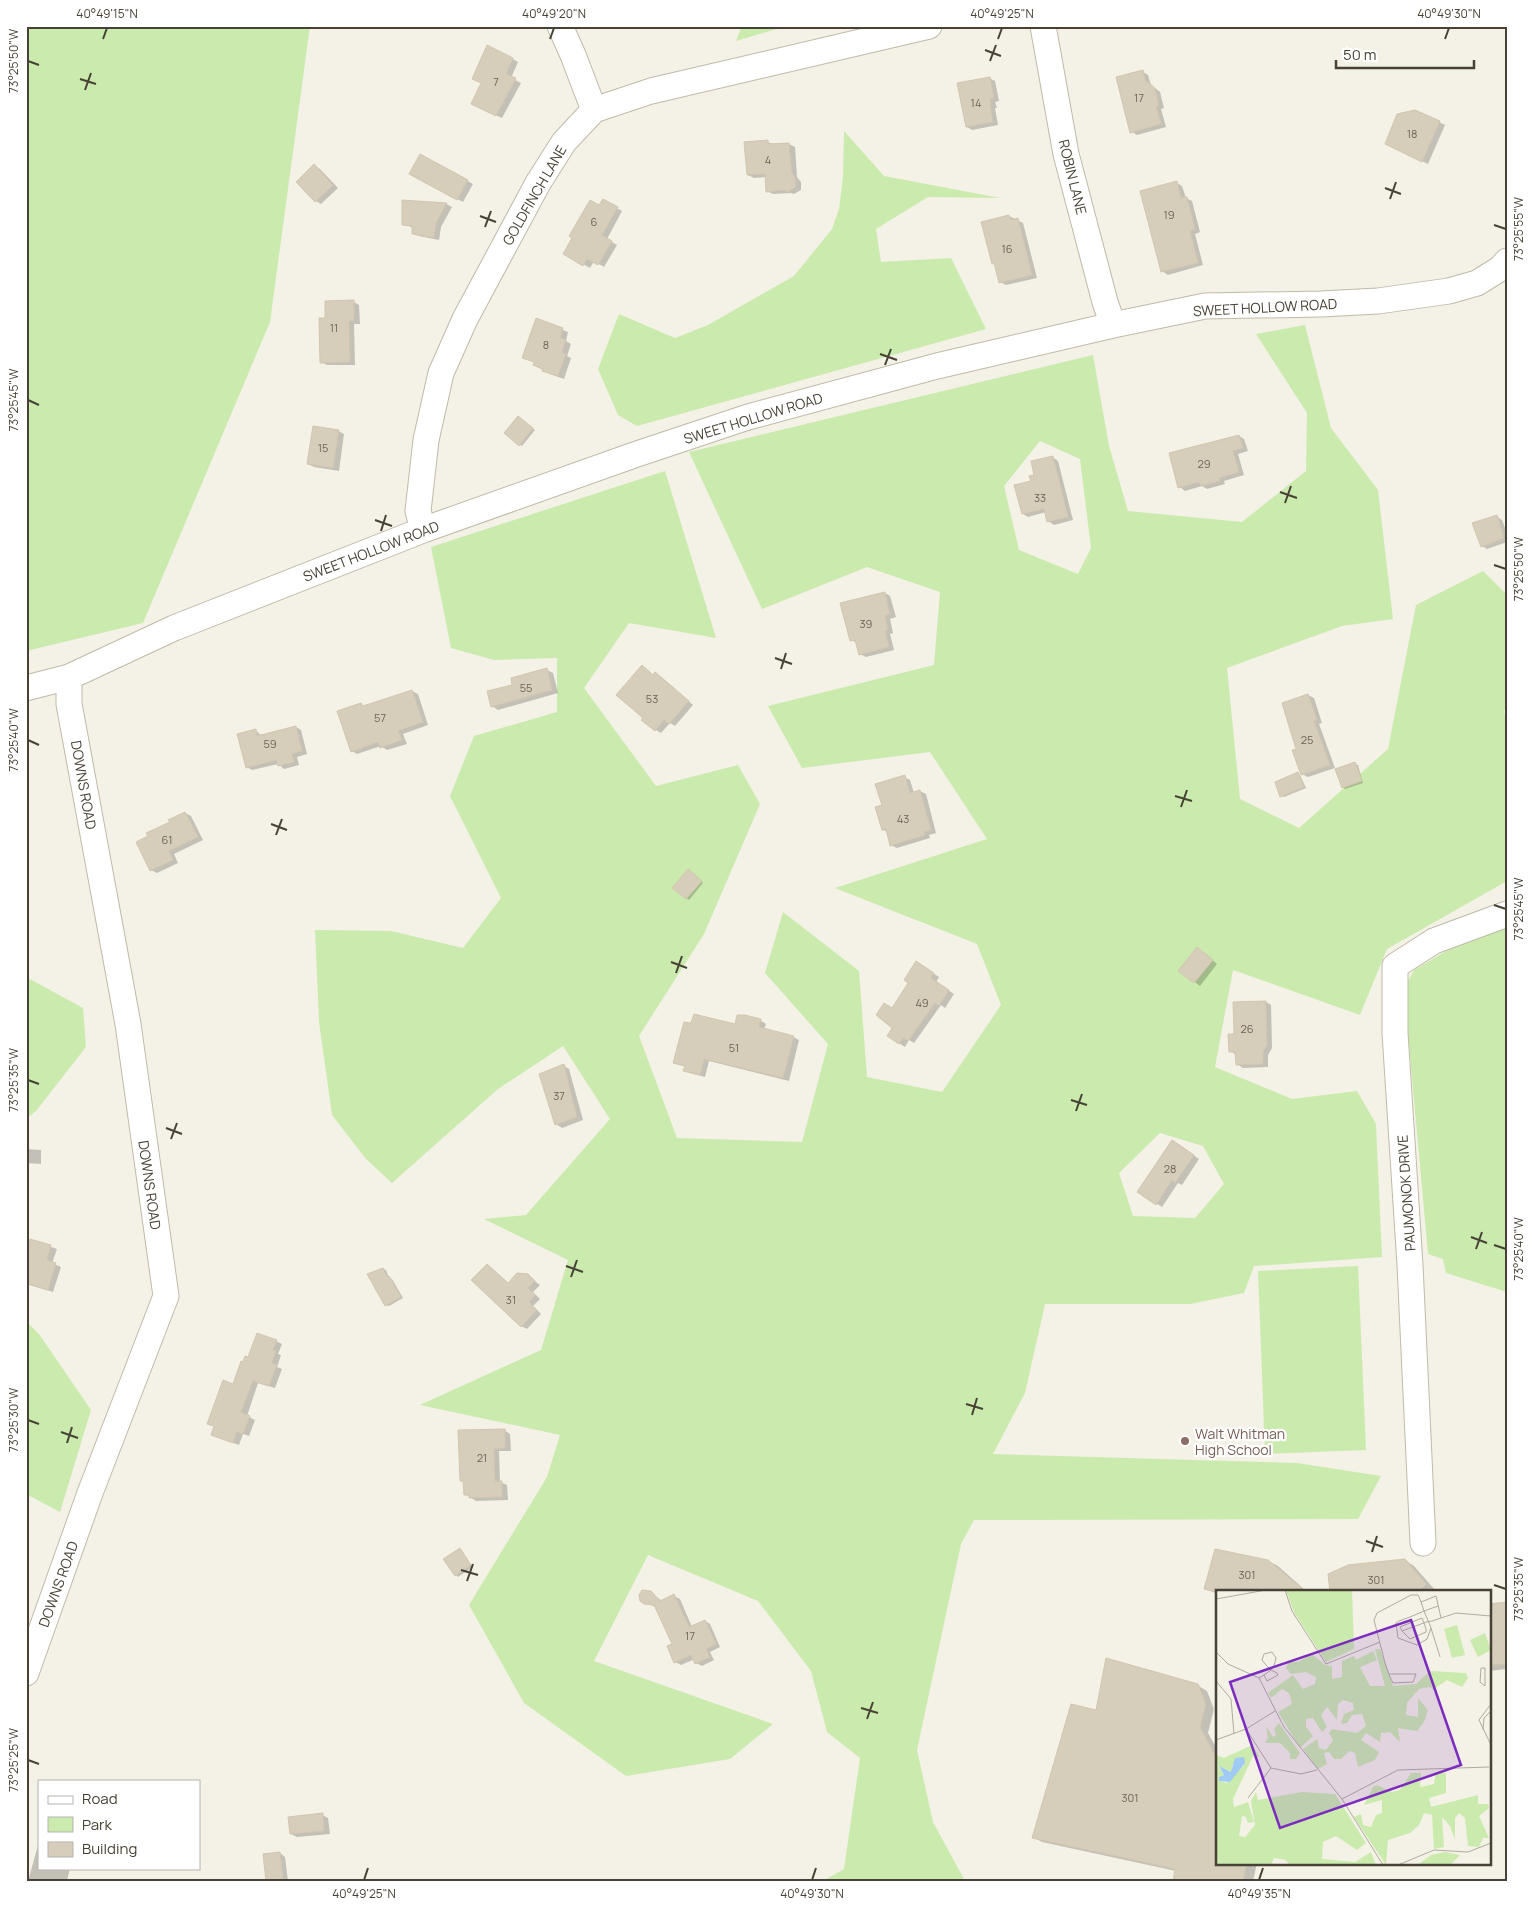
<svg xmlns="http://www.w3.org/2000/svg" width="1533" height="1907" font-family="Manrope,sans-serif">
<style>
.green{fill:#caebad;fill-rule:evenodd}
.shadow{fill:#0003}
.building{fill:#d6cebb;stroke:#d2c6ae}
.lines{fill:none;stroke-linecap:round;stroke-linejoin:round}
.minor-casing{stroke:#c0baa8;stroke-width:27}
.minor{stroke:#fff;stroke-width:25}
.ticks{fill:none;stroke:#474235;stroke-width:2}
.education-dot{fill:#8d6e63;stroke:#fff;stroke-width:2}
.labels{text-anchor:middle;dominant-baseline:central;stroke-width:4.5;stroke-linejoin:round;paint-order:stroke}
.number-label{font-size:11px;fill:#6b6556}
.street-label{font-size:14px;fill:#474235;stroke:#fff}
.education-label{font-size:14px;fill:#785e54;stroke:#fff;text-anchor:start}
.inset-road{fill:none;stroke:#afab9f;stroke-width:1}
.view{fill:#7b2cbf;fill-opacity:0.15;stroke:#7b2cbf;stroke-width:2.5}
.inset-edge{fill:none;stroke:#474235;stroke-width:2.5}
.neatline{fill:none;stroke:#474235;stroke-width:2}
.ticks-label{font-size:12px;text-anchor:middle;fill:#474235}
</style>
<rect width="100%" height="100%" fill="#f4f1e6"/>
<path class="green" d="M26 26H310L270 322 143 623 26 651Z
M742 26H787L736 41Z
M844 131 884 176 1000 198 928 197 876 229 881 262 951 258 986 329 637 426 618 415 598 369 619 314 675 338 708 325 794 276 832 229 839 209 843 177Z
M1305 325 1331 428 1378 490 1393 619 1342 626 1227 668 1240 799 1299 828 1388 749 1416 605 1483 571 1507 595V705L1504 711 1507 725V881L1387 949 1360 1015 1233 970 1215 1067 1292 1099 1357 1091 1376 1124 1382 1257 1254 1266 1244 1293 1190 1304H1045L1025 1393 993 1454 1297 1463 1381 1476 1358 1519 974 1520 961 1544 917 1750 933 1822 965 1881H823L844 1869 860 1758 827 1732 811 1671 758 1601 648 1555 594 1661 773 1724 730 1759 626 1776 524 1703 469 1605 547 1477 560 1435 420 1405 541 1350 568 1260 484 1219 526 1215 610 1119 563 1046 498 1089 392 1183 366 1159 332 1115 319 1022 315 930 391 931 463 948 501 898 450 796 474 736 557 712V658L494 660 451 648 431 547 665 471 716 638 629 623 584 688 656 786 738 765 760 804 704 934 639 1036 677 1138 802 1142 828 1044 765 973 783 912 859 971 867 1077 942 1092 1001 1005 977 944 835 888 987 839 930 752 802 768 768 706 934 665 940 592 867 567 762 609 689 452 1093 355 1109 446 1128 511 1242 522 1306 471 1307 413 1256 334ZM1040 441 1080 459 1091 548 1078 574 1019 550 1004 486ZM1160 1133 1203 1146 1224 1184 1195 1218 1133 1216 1119 1173Z
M1507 926V1292L1446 1273 1443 1259 1428 1254 1404 989 1414 970 1460 943Z
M26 977 83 1008 86 1047 36 1111 26 1119Z
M1358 1266 1366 1450 1265 1454 1258 1271Z
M26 1321 39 1334 91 1410 60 1512 26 1494Z"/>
<path class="shadow" d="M513 59 518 62 511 78 521 83 502 118 479 107Z
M1142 71 1148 75 1151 85 1160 92 1164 108 1161 109 1166 127 1137 135 1132 132Z
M989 78 995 81 999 101 995 102 997 108H995L998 125 972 130 967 127Z
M1439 122 1445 125 1428 164 1392 147Z
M768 142 774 145 789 144 795 147 797 177 801 182V190L794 194 791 193 773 194 767 191 766 177 754 178 748 175Z
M420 156 473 184 463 202 411 174Z
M314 166 320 169 338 188 321 204 316 201Z
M1177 183 1182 186 1186 198 1192 201 1200 232 1195 234 1203 265 1168 275 1162 271Z
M603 200 622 211 607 239 617 245 604 267 594 261 590 268 565 254Z
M446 204 452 207 441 227 439 240 419 236 414 233V228L403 224Z
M1009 216 1023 223 1037 278 1006 285 1000 282 996 265 993 263Z
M354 302 359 305 360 324H354L355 365H327L321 362 326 319Z
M537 320 568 332 566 341 571 344 567 356 571 358 564 379 550 374 534 365 535 362 523 357Z
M521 419 535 430 522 446 520 445Z
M338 431 344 434 339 471 314 467 308 464Z
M1239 436 1244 439 1248 451 1238 454 1244 475 1224 481 1225 484 1207 489 1202 486 1185 491 1180 487Z
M1052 457 1058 461 1073 520 1054 525 1048 521 1046 512 1028 517 1023 514 1032 482Z
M1496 516 1502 520 1507 533V542L1487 549 1482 546Z
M885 593 890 596 896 617 890 619 893 633 890 634 894 650 866 657 860 654 857 643 851 640Z
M547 670 553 673 558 693 498 710 492 706 514 685Z
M654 676 661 677 693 705 675 726 670 723 661 733 656 730Z
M412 691 418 694 428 725 403 734 407 744 387 750 381 746 357 754 352 751 361 704 365 707Z
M1308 695 1314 698 1322 723 1319 724 1335 768 1308 777 1302 774 1298 750Z
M296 727 301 730 307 754 297 757 299 765 284 769 278 764 252 770 247 767 255 730 262 736Z
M1355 764 1358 765 1363 783 1345 789 1343 787Z
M1298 774 1300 775 1306 788 1284 797 1281 796Z
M904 777 910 780 914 793 920 791 926 794 936 833 929 835 930 838 897 848 891 845 888 832 883 830V806Z
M185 813 191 816 203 840 174 854 178 863 157 873 151 870 149 836Z
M690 872 703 883 689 900 674 887Z
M1203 952 1217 964 1200 986 1180 971Z
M922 966 939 977 936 982 954 994 945 1008 941 1005 914 1043 909 1040 905 1047 888 1036 893 1028 892 1009Z
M1266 1002 1271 1005 1272 1048 1268 1055V1067L1243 1068 1237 1064V1055L1230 1051 1235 1035Z
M760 1020 766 1024 764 1030 793 1037 799 1040 789 1081 709 1061 705 1077 690 1073 685 1070 686 1067 675 1063 736 1026Z
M563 1065 569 1069 583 1120 562 1128 556 1124Z
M1178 1144 1199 1159 1182 1185 1178 1183 1162 1207 1156 1203Z
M26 1149 41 1150V1164L26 1163Z
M31 1240 57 1249 52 1263 61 1267 53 1292 26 1284V1257Z
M488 1265 509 1284 527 1275 540 1285 533 1292 540 1299 533 1306 541 1314 527 1329 521 1326Z
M383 1269 386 1270 389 1278 392 1279 403 1298 389 1306 386 1305Z
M276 1341 282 1344 278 1354 281 1355 277 1367 282 1369 275 1388 258 1383 247 1416 255 1420 249 1436 243 1434 239 1445 212 1435 215 1427 209 1423 249 1358Z
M504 1430 510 1434 511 1451H499L500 1482 507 1485 508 1500 476 1501 465 1494V1482L461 1480Z
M460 1550 473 1567 458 1577 456 1575Z
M1405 1560 1414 1566 1435 1590 1331 1591Z
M1268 1561 1278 1566 1306 1591H1217V1594L1205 1588Z
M650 1592 662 1601 674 1596 680 1599 692 1627 705 1621 710 1624 720 1647 710 1652 714 1660 702 1666 696 1663 695 1659 681 1665 675 1662 673 1645 656 1607 645 1603Z
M1507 1603V1669L1489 1671V1605Z
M1197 1685 1207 1691 1214 1709 1208 1733 1217 1749V1863H1257L1253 1881H1174L1176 1871 1042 1842 1033 1837 1097 1711Z
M322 1815 328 1818 330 1834 297 1837 291 1834Z
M39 1842V1868H70L67 1881H28Z
M280 1853 285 1857 288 1881 268 1880Z"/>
<path class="building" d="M487 45 513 58 506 74 516 78 496 116 471 104 481 83 472 79Z
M1143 70 1145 80 1155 88 1159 106H1156L1161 124 1130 133 1116 77Z
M990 77 994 98 990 99 991 105H990L993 122 966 127 957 83Z
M1415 110 1440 121 1422 162 1385 144 1397 114Z
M768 140V144L789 143 792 173 795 177 796 187 787 192 785 190 766 192 765 174 747 175 744 142Z
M420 154 468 180 457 200 409 174Z
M314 164 333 185 315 202 296 182Z
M1177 181 1181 198 1187 197 1195 229 1190 231 1198 263 1161 272 1140 191Z
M603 199 618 207 602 235 612 241 598 265 587 259 583 266 563 254 572 238 569 236 590 200 599 205Z
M402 200 447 203 436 223 434 238 412 234V226L402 225Z
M1009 215 1011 220 1018 218 1032 275 999 283 994 263 992 264 981 222Z
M354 300V321H349L350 362 320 363 319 318H325V301Z
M536 318 563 328 560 338 566 340 562 352 566 354 558 376 542 371 543 369 533 365 534 362 522 358Z
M518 416 533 428 519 446 504 433Z
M313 426 339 430 333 468 307 464Z
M1239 435 1243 448 1233 451 1239 472 1219 478 1220 481 1201 486 1199 482 1178 488 1169 453Z
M1053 456 1068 517 1047 522 1044 509 1022 514 1014 485 1031 481 1029 476 1034 475 1031 461Z
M1497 515 1504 538 1481 547 1472 523Z
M885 592 890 614 885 616 888 630 885 631 889 647 859 655 855 640 850 641 840 603Z
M642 665 653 675 655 672 689 701 669 724 664 720 655 731 641 720 643 718 616 695Z
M547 668 552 690 491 707 487 691 512 685 511 678Z
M412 690 423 722 398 731 402 740 380 748 378 742 351 752 337 711 361 703 363 706Z
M1308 694 1317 720 1314 721 1330 765 1301 775 1292 750 1296 749 1282 703Z
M296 726 302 751 292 754 294 762 278 766 276 760 246 768 237 734 256 729 257 736Z
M1355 762 1362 781 1342 788 1335 769Z
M1298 772 1304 787 1280 797 1275 782Z
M905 775 910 793 920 790 931 830 924 832 925 835 890 846 886 829 882 830 875 807 882 805 875 784Z
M185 812 198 837 169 851 173 860 150 871 136 842 148 836 146 833 170 822 168 820Z
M688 869 702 881 686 899 672 888Z
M1197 947 1213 960 1194 983 1178 971Z
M916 961 934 973 931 978 949 990 939 1006 935 1003 908 1041 903 1038 899 1044 887 1036 892 1028 876 1015 884 1003 892 1008 908 983 904 980Z
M1266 1001 1267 1045 1263 1052V1064L1236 1065 1235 1052H1229L1228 1034H1234L1233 1002Z
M694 1014 735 1024 737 1015H745L761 1019 759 1027 794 1036 783 1078 704 1059 700 1075 683 1071 685 1066 673 1063 684 1022 691 1023Z
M564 1064 577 1117 555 1125 539 1074Z
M1172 1140 1194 1155 1175 1183 1172 1180 1156 1205 1137 1192Z
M30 1239 51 1245 47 1260 56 1263 48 1290 26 1283V1253Z
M487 1264 508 1283 517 1273 528 1274 535 1281 528 1288 535 1295 529 1302 537 1310 521 1327 471 1280Z
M383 1268 387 1277 389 1276 401 1297 385 1306 367 1274Z
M257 1333 277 1340 273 1350 276 1351 272 1363 277 1365 269 1386 253 1381 241 1412 250 1416 243 1434 237 1432 233 1443 211 1435 214 1426 207 1424 223 1380 233 1384 241 1361 243 1362 245 1356 248 1357Z
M505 1429V1448L494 1449 495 1481H502V1497L469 1498V1495H464L463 1481H460L458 1430Z
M460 1548 471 1565 455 1576 443 1559Z
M1215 1549 1268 1560 1305 1591H1212L1204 1589Z
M1405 1559 1426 1584 1419 1591H1330L1328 1574 1348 1565Z
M642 1590 651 1591 660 1601 674 1594 689 1627 705 1620 716 1644 706 1649 710 1657 695 1664 691 1655 674 1663 667 1646 672 1644 654 1605 644 1604 640 1601 639 1595Z
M1507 1602V1664L1489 1665V1604Z
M1106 1658 1198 1684 1206 1704 1200 1727 1217 1759V1863H1247L1243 1881H1173L1175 1869 1032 1838 1071 1704 1096 1710Z
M323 1813 324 1831 290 1834 288 1817Z
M280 1852 283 1879 266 1881 263 1854Z"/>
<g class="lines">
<g class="minor-casing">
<path id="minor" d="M560 26 573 55 594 110
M1043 26 1066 154 1105 302 1113 325
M423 530 418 511 426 440 441 373 465 319 538 183 564 142 594 110 651 91 929 26
M26 688 69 677 174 628 423 530 637 454 748 417 937 366 1113 325 1205 306 1321 304 1378 301 1449 291 1477 283 1501 268 1507 261
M1423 1543 1410 1265 1395 1033V966L1434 941 1507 914
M26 1673 90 1493 166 1296 128 1024 69 704V677"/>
</g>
<use href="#minor" class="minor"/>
</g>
<path class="ticks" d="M103 39 107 28M550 39 554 28M998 39 1002 28M1445 39 1449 28M985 50 1001 56M28 61 39 65M990 61 996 45M80 79 96 84M85 90 91 73M1385 188 1401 194M1390 199 1396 182M480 216 496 222M1494 225 1506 229M485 227 491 211M880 354 897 360M885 365 891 349M28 400 39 405M1280 492 1297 498M1285 503 1291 486M375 520 392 526M381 531 386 515M1494 565 1506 569M775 658 792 664M781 669 786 653M28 740 39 745M1175 796 1192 801M1181 807 1187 790M271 824 287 830M276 835 282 819M1494 905 1506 909M671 962 687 968M676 973 682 956M28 1080 39 1084M1071 1100 1087 1105M1076 1111 1082 1094M166 1128 182 1134M171 1139 177 1123M1471 1237 1487 1243M1494 1245 1506 1249M1476 1249 1482 1232M566 1266 583 1272M571 1277 577 1260M966 1404 983 1409M972 1415 977 1398M28 1420 39 1424M61 1432 78 1438M67 1443 72 1427M1366 1541 1383 1547M1372 1552 1377 1536M461 1570 478 1575M467 1581 473 1564M1494 1585 1506 1589M861 1708 878 1713M867 1719 873 1702M28 1760 39 1764M364 1880 368 1868M812 1880 816 1868M1259 1880 1263 1868"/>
<circle class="education-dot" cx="1185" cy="1441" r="5"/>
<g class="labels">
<g class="number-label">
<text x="496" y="81">7</text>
<text x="1139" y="97">17</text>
<text x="976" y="102">14</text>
<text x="1412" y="133">18</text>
<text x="768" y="159">4</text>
<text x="1169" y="214">19</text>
<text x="594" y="221">6</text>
<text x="1007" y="248">16</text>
<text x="334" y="327">11</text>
<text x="546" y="344">8</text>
<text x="323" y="447">15</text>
<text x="1204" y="463">29</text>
<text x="1040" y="497">33</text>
<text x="866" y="623">39</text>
<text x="526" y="687">55</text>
<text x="652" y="698">53</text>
<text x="380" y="717">57</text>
<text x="1307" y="739">25</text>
<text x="270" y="743">59</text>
<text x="903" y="818">43</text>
<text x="167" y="839">61</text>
<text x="922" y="1002">49</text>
<text x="1247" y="1028">26</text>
<text x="734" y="1047">51</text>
<text x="559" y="1095">37</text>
<text x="1170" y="1168">28</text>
<text x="511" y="1299">31</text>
<text x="482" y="1457">21</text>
<text x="1247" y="1574">301</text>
<text x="1376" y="1579">301</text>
<text x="690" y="1635">17</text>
<text x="1130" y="1797">301</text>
</g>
<g class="street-label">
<text transform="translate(1073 177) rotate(76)">ROBIN LANE</text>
<text transform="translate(534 195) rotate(-60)">GOLDFINCH LANE</text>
<text transform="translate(1265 307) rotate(-3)">SWEET HOLLOW ROAD</text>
<text transform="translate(753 418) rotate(-17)">SWEET HOLLOW ROAD</text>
<text transform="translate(371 551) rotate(-21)">SWEET HOLLOW ROAD</text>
<text transform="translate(84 785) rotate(80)">DOWNS ROAD</text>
<text transform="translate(150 1185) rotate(82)">DOWNS ROAD</text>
<text transform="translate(1406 1193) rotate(-94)">PAUMONOK DRIVE</text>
<text transform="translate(58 1584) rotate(-70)">DOWNS ROAD</text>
</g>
<g class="education-label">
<text x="1195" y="1433">Walt Whitman<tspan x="1195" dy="16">High School</tspan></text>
</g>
</g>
<g transform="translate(1216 1590)">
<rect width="275" height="275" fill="#f4f1e6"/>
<path d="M136 0 138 59 110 72 78 22 70 1ZM241 35 249 65 236 68 228 39ZM269 43 275 60 262 67 254 50ZM159 59H164L177 96 200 94 214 81 250 83 252 88 246 97 231 90 217 100 214 97 203 99 191 113 190 125 202 127V108L212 120 208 132 201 141 182 138 184 152 174 142 165 143 164 152 150 143 145 150 163 162 159 170 142 177 139 163 133 161 125 169H118L113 162 108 163 111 174 102 179 87 159 101 149 103 158 110 160 117 150 113 143 116 139 141 143 150 136 146 124 136 125 131 133 125 134 128 124 138 120 137 113 127 110 122 114 121 130 111 117 105 125 111 137 106 142 97 128 90 129V137L97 146 84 158 62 122 76 114 73 103 66 99 55 108 52 103 77 85 87 99 99 94 100 87 90 82 75 84 70 78 73 71 82 72 96 64 109 75 116 76V89L126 87V71L138 66 140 70 157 61 161 70 144 77 154 96H169ZM63 133 84 163 80 169H74V163L64 153H49L52 148 50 136 57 147 60 145 58 139ZM36 155 44 167 37 166 17 209 18 217 32 212 38 232 32 233 30 227 26 226 23 246 29 247 39 235 35 211 40 202 42 210 86 202 119 204 150 253 141 260 120 246 107 252 106 269 139 272 155 262 160 275H74L69 270 58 268 55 275H0V165L8 168ZM16 175H28L11 193 3 191V187L8 185 2 176 16 182ZM220 182 230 183V203L213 208 215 217 262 205V214H272L273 218 263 226 273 248H267L263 257 252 256 249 228 243 223 239 228V250L234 236 226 227 228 257 218 259 216 225 208 223 203 235 194 243 172 250 170 275 138 227 145 224 147 235 155 237 160 225 166 223V210L148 215 157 197 161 195 176 202 184 200 195 183H205L204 197 218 194ZM229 262 244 265 234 275 203 274 215 265Z" fill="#caebad" fill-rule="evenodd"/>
<path d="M28 167 29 173 14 192 3 191V187L8 185 3 176 15 182 19 168Z" fill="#9fcbf4"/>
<path class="inset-road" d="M69 0 76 21 110 74 164 52M0 9 50 0M205 12 220 6 225 28M215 38 224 67M186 41 194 49 210 42V39L208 33 206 28 184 37 186 41 205 34 208 33 210 32 216 31 240 23 275 26M0 62 12 74 43 88 68 137 126 209 167 275M265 78H269V96L264 92ZM173 84H200L197 92 177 93 174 87 169 73 158 30 161 23 195 5H202L203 7 205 12 208 21 210 26 214 35 215 38 211 49 201 55 182 48 180 33 183 31 194 27 208 21 222 16M43 88 48 85 55 80 58 76 60 68 56 62 48 64 46 70 50 75 55 80 61 83 62 85 51 91 48 85M0 91 15 109 18 144M275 114 263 130 275 155M30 139 55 178 85 184 101 180M267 140 268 128 275 121M0 150 30 139 59 121M275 159V187M32 208 55 178M126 209 182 180 273 177M182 275 218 260 252 262 275 253"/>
<path class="view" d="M195 30 245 175 64 238 14 92Z"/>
<rect width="275" height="275" class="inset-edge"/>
</g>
<rect width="1533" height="1907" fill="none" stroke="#ffffff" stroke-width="55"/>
<rect x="38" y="1780" width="162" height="90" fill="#ffffff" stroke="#b5b3ae"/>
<rect x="48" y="1796" width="25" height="8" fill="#ffffff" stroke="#b5b3ae"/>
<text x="82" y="1804" font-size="15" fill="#474235">Road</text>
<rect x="48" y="1817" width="25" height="15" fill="#caebad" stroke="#b5b3ae"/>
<text x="82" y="1830" font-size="15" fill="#474235">Park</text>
<rect x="48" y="1842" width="25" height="15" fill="#d6cebb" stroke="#b5b3ae"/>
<text x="82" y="1854" font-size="15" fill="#474235">Building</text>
<path d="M1336 60v8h138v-8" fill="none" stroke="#474235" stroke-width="2.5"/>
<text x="1343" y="60" font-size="15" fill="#474235" stroke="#ffffff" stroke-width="4" paint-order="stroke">50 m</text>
<rect x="28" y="28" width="1478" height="1852" class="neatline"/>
<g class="ticks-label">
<text x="107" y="18">40°49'15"N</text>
<text x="554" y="18">40°49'20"N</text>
<text x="1002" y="18">40°49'25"N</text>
<text x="1449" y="18">40°49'30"N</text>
<text transform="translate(14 61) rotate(-90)" y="4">73°25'50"W</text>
<text transform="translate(1519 229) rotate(-90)" y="4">73°25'55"W</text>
<text transform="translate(14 400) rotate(-90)" y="4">73°25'45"W</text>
<text transform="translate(1519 569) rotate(-90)" y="4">73°25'50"W</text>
<text transform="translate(14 740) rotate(-90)" y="4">73°25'40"W</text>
<text transform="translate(1519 909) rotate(-90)" y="4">73°25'45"W</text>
<text transform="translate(14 1080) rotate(-90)" y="4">73°25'35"W</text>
<text transform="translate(1519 1249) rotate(-90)" y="4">73°25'40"W</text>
<text transform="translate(14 1420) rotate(-90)" y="4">73°25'30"W</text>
<text transform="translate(1519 1589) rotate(-90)" y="4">73°25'35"W</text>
<text transform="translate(14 1760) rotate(-90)" y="4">73°25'25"W</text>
<text x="364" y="1898">40°49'25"N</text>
<text x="812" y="1898">40°49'30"N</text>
<text x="1259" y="1898">40°49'35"N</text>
</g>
</svg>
